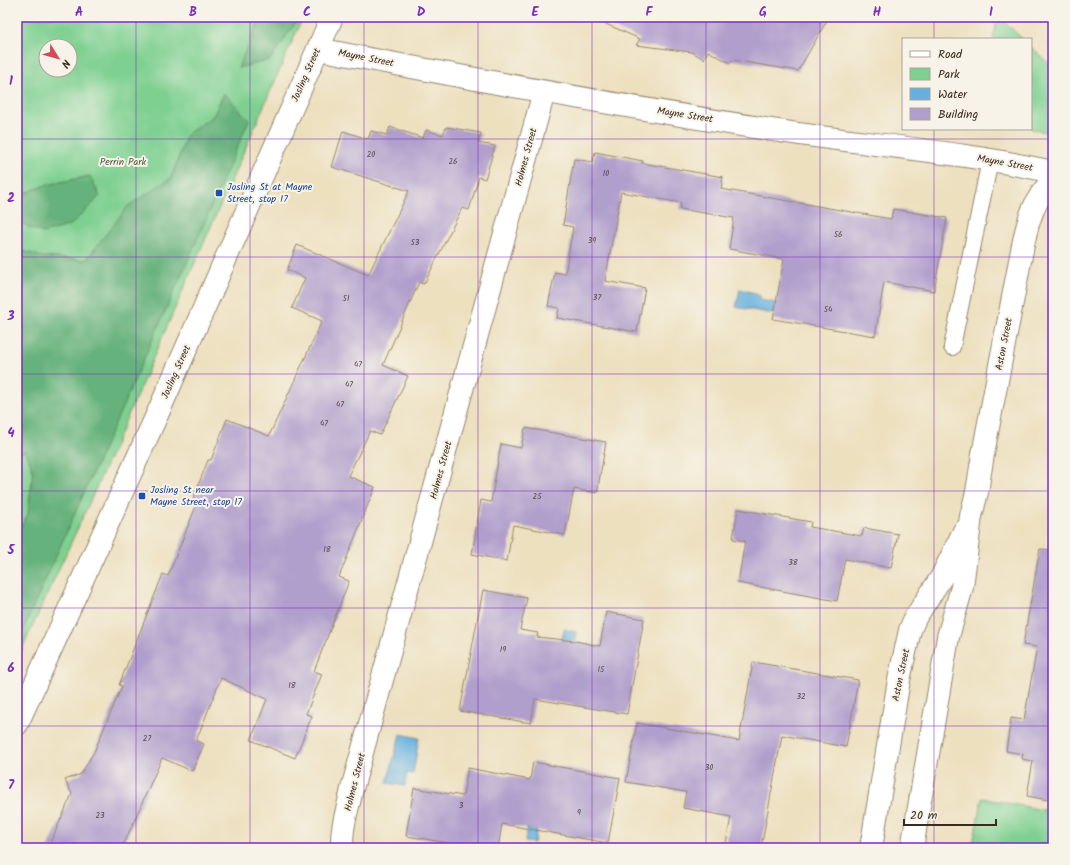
<svg xmlns="http://www.w3.org/2000/svg" width="1070" height="865" font-family="Kalam,sans-serif">
<style>
.green{fill:#7ed091;stroke:#5c7d58;fill-rule:evenodd}
.forest{fill:#66b27b;stroke:#506e4c}
.water{fill:#65b0de;stroke:#506d7e}
.building{fill:#b09ecc}
.lines{fill:none;stroke-linecap:round;stroke-linejoin:round}
.lane-casing{stroke:#94856e;stroke-width:18}
.street-casing{stroke:#94856e;stroke-width:24}
.lane{stroke:#fff;stroke-width:16}
.street{stroke:#fff;stroke-width:22}
.grid{fill:none;stroke:#7b2cbf;stroke-width:1;stroke-opacity:0.55}
.transit-dot{fill:#1a4fb4;stroke:#f7f3e8;stroke-width:1.5}
.labels{text-anchor:middle;dominant-baseline:central;stroke-width:4;stroke-linejoin:round;paint-order:stroke}
.number-label{font-size:8px;fill:#58474a}
.street-label{font-size:10px;fill:#3b2a1e;stroke:#f7f3e8}
.park-label{font-size:10px;fill:#4c543b;stroke:#f7f3e8}
.transit-label{font-size:10px;fill:#164399;stroke:#f7f3e8;text-anchor:start}
.neatline{fill:none;stroke:#7b2cbf;stroke-width:1.5}
.grid-label{font-size:13px;text-anchor:middle;font-weight:bold;fill:#7b2cbf}
</style>
<rect width="100%" height="100%" fill="#f7f3e8"/>
<filter id="ink" filterUnits="userSpaceOnUse"><feTurbulence type="fractalNoise" baseFrequency=".025" numOctaves="2"/><feDisplacementMap in="SourceGraphic" scale="8" xChannelSelector="R" yChannelSelector="G"/><feConvolveMatrix kernelMatrix="1 2 1 2 8 2 1 2 1" color-interpolation-filters="sRGB"/></filter>
<filter id="wash" filterUnits="userSpaceOnUse"><feTurbulence type="fractalNoise" baseFrequency=".012" numOctaves="4" result="noise"/><feDisplacementMap in="SourceGraphic" scale="16" xChannelSelector="R" yChannelSelector="G"/><feGaussianBlur stdDeviation="0.9" result="paint"/><feColorMatrix in="noise" values="0 0 0 0 0 0 0 0 0 0 0 0 0 0 0 0 0 1.4 0 .05"/><feComposite in="paint" operator="in"/></filter>
<g filter="url(#wash)">
<rect width="100%" height="100%" fill="#ede0bf"/>
<path class="green" d="M17 17H303L93 495 17 660ZM46 46H70V70H46Z
M998 17H999L1023 39H993Z
M1031 47 1053 67V121L1050 133 1031 129Z
M982 798 1053 812V848H972Z"/>
<path class="forest" d="M262 17H299L297 21 270 60 238 68 256 27Z
M224 93 249 120 196 242 17 643V533L28 514 33 471 26 451 17 454V249L43 257 86 260 128 206 171 178 187 134 213 116Z
M90 176 100 196 71 225 43 233 30 228 17 220V196L46 185Z"/>
<path class="water" d="M740 289 752 292 760 296V300L777 303 774 314 736 307Z
M564 629 576 632 575 641 553 691Z
M400 734 419 738 413 774 407 773 405 786 387 783Z
M544 797 534 843 525 842 528 819Z"/>
<g id="blocks">
<path class="building" d="M590 17H829L798 71 733 60 730 63 708 51 704 59 692 52 636 45 640 39Z
M390 127 423 138 426 130 443 135 446 127 481 133 478 143 495 146 485 179 479 177 469 210 462 208 424 284 419 282 383 365 408 376 380 435 370 431 348 476 375 487 339 577 349 581 314 671 322 674 306 714 312 716 295 758 251 740 267 699 221 678 196 741 204 744 192 771 162 758 122 848H48L72 794 65 780 81 774 94 752 122 686 119 685 163 574 168 576 198 501 193 499 208 460H211L227 419 269 436 322 321 292 308 305 278 287 270 297 245 368 275 409 191 332 167 343 131 368 139 371 131 387 135Z
M595 152 643 161 642 163 723 177 721 189 891 219 893 209 947 218 934 291 884 282 875 336 773 319 784 259 729 249 734 218 680 209 681 203 621 192 605 281 645 288 637 332 557 318 559 308 548 306 555 272 565 274 573 227 563 225 574 159 593 162Z
M525 428 606 442 597 493 574 489 565 535 513 525 507 561 472 554 481 500 491 502 501 444 521 448Z
M738 509 811 522 810 527 862 536 864 528 898 534 891 568 845 559 837 601 738 583 745 541 733 539Z
M1040 549 1053 550V801L1027 796 1033 761 1022 759 1023 754 1006 751 1011 718 1024 720 1037 647 1023 645Z
M483 590 527 598 520 630 538 633 537 637 575 641 600 646 606 612 644 619 627 714 535 699 531 723 460 711Z
M753 662 858 680 846 747 782 735 761 848H725L731 817 683 808 686 792 626 782 637 723 739 741Z
M533 762 620 778 608 843 502 824 498 848H448L449 843 406 836 414 788 463 796 468 768 530 780Z"/>
</g>
</g>
<g filter="url(#ink)">
<use href="#blocks" fill-opacity="0" stroke="#94856e" stroke-width="1"/>
<g class="lines">
<g class="lane-casing">
<path id="lane" d="M952 347 990 160"/>
</g>
<g class="street-casing">
<path id="street" d="M318 49C471 79 625 107 779 131 870 145 963 152 1053 172
M17 724 161 406 332 17
M343 848C339 833 349 805 352 789L544 92
M871 848 899 680 910 630 915 618 941 578 964 531
M912 848 948 637 962 587 971 516 977 492 983 454 1023 245C1028 220 1034 199 1053 180"/>
</g>
<use href="#lane" class="lane"/>
<use href="#street" class="street"/>
</g>
</g>
<path class="grid" d="M136 17V848M250 17V848M364 17V848M478 17V848M592 17V848M706 17V848M820 17V848M934 17V39M934 129V848M17 139H1053M17 257H1053M17 374H1053M17 491H1053M17 608H1053M17 726H1053"/>
<g class="transit-dot">
<rect x="215" y="189" width="8" height="8" rx="2"/>
<rect x="138" y="492" width="8" height="8" rx="2"/>
</g>
<g class="labels">
<g class="number-label">
<text x="371" y="154">20</text>
<text x="453" y="161">26</text>
<text x="606" y="173">10</text>
<text x="838" y="234">56</text>
<text x="592" y="240">39</text>
<text x="415" y="242">53</text>
<text x="597" y="297">37</text>
<text x="346" y="298">51</text>
<text x="828" y="309">54</text>
<text x="358" y="364">47</text>
<text x="349" y="384">47</text>
<text x="340" y="404">47</text>
<text x="324" y="423">47</text>
<text x="537" y="496">25</text>
<text x="327" y="549">18</text>
<text x="793" y="562">38</text>
<text x="503" y="649">19</text>
<text x="601" y="669">15</text>
<text x="292" y="685">18</text>
<text x="801" y="696">32</text>
<text x="147" y="738">27</text>
<text x="709" y="767">30</text>
<text x="461" y="805">3</text>
<text x="579" y="812">9</text>
<text x="100" y="815">23</text>
</g>
<g class="street-label">
<text transform="translate(366 58) rotate(11)">Mayne Street</text>
<text transform="translate(306 75) rotate(-66)">Josling Street</text>
<text transform="translate(685 115) rotate(9)">Mayne Street</text>
<text transform="translate(526 157) rotate(-75)">Holmes Street</text>
<text transform="translate(1005 163) rotate(10)">Mayne Street</text>
<text transform="translate(1004 344) rotate(-79)">Aston Street</text>
<text transform="translate(176 372) rotate(-66)">Josling Street</text>
<text transform="translate(441 470) rotate(-75)">Holmes Street</text>
<text transform="translate(901 675) rotate(-78)">Aston Street</text>
<text transform="translate(355 782) rotate(-76)">Holmes Street</text>
</g>
<g class="park-label">
<text x="123" y="162">Perrin Park</text>
</g>
<g class="transit-label">
<text x="227" y="187">Josling St at Mayne<tspan x="227" dy="12">Street, stop 17</tspan></text>
<text x="150" y="490">Josling St near<tspan x="150" dy="12">Mayne Street, stop 17</tspan></text>
</g>
</g>
<rect width="1070" height="865" fill="none" stroke="#f7f3e8" stroke-width="44"/>
<rect x="902" y="38" width="130" height="92" fill="#f7f3e8" stroke="#aca397"/>
<rect x="910" y="51" width="20" height="6" fill="#ffffff" stroke="#aca397"/>
<text x="938" y="58" font-size="12" fill="#3b2a1e">Road</text>
<rect x="910" y="68" width="20" height="12" fill="#7ed091" stroke="#aca397"/>
<text x="938" y="78" font-size="12" fill="#3b2a1e">Park</text>
<rect x="910" y="88" width="20" height="12" fill="#65b0de" stroke="#aca397"/>
<text x="938" y="98" font-size="12" fill="#3b2a1e">Water</text>
<rect x="910" y="108" width="20" height="12" fill="#b09ecc" stroke="#aca397"/>
<text x="938" y="118" font-size="12" fill="#3b2a1e">Building</text>
<g transform="translate(58 58) rotate(127)"><circle r="19" fill="#f7f3e8" stroke="#aca397"/>
<path d="M0-3L7 15L0 10L-7 15Z" fill="#d1495b"/>
<text y="-6" font-size="11" font-weight="bold" text-anchor="middle" fill="#3b2a1e">N</text>
</g>
<path d="M904 819v6h92v-6" fill="none" stroke="#3b2a1e" stroke-width="2"/>
<text x="910" y="819" font-size="12" fill="#3b2a1e" stroke="#f7f3e8" stroke-width="3" paint-order="stroke">20 m</text>
<rect x="22" y="22" width="1026" height="821" class="neatline"/>
<g class="grid-label">
<text x="79" y="16">A</text>
<text x="193" y="16">B</text>
<text x="307" y="16">C</text>
<text x="421" y="16">D</text>
<text x="535" y="16">E</text>
<text x="649" y="16">F</text>
<text x="763" y="16">G</text>
<text x="877" y="16">H</text>
<text x="991" y="16">I</text>
<text x="11" y="85">1</text>
<text x="11" y="202">2</text>
<text x="11" y="320">3</text>
<text x="11" y="437">4</text>
<text x="11" y="554">5</text>
<text x="11" y="672">6</text>
<text x="11" y="789">7</text>
</g>
</svg>
